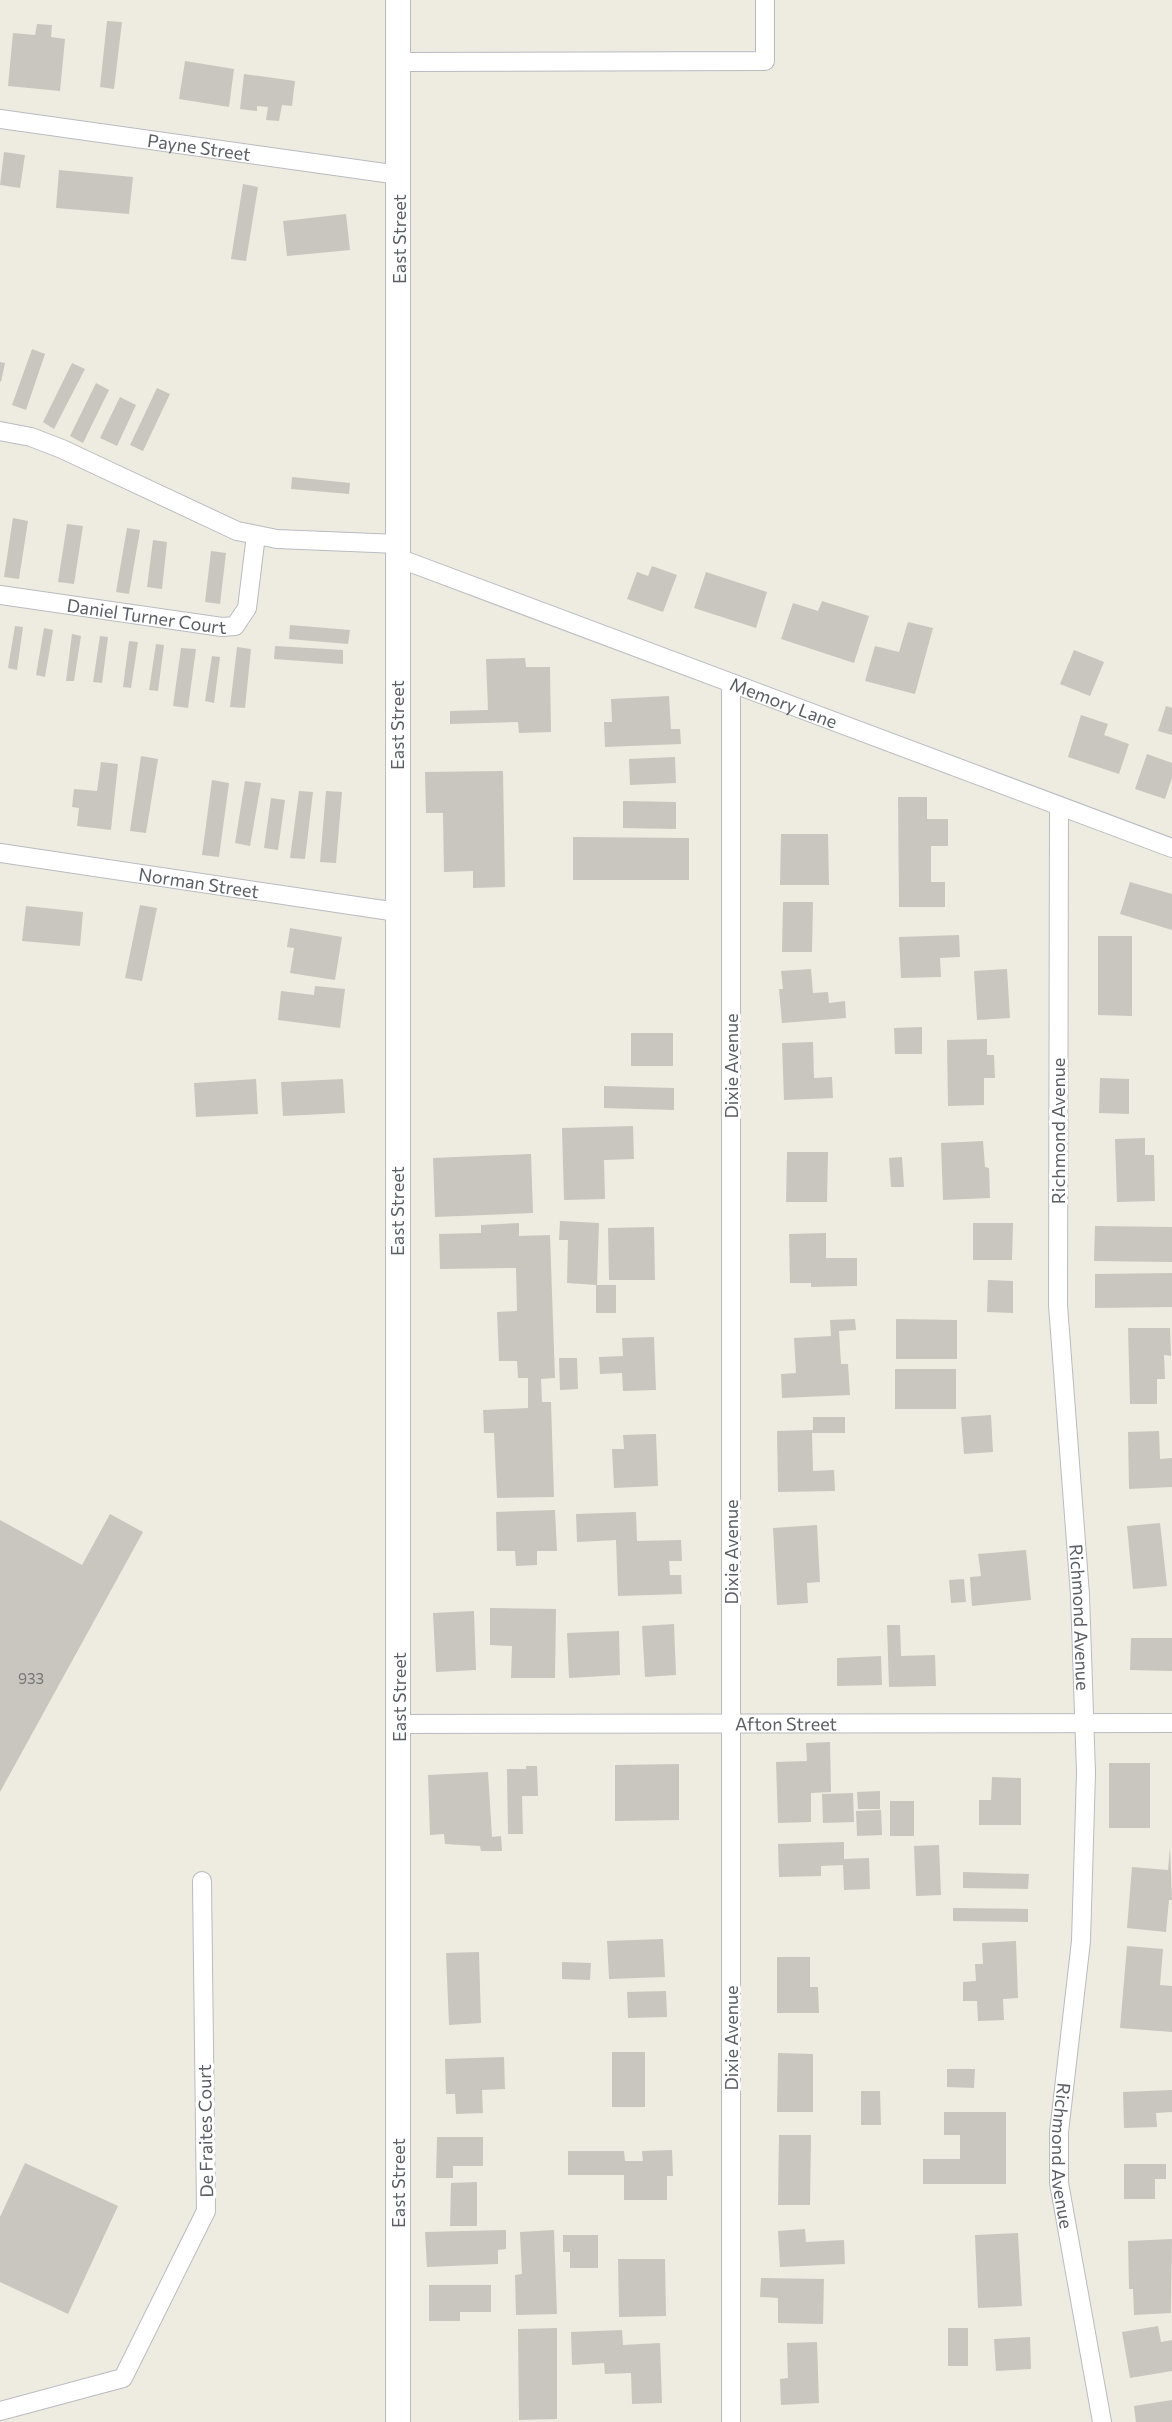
<svg xmlns="http://www.w3.org/2000/svg" width="1172" height="2422" font-family="Commissioner,sans-serif">
<style>
.building{fill:#c8c6be}
.lines{fill:none;stroke-linecap:round;stroke-linejoin:round}
.minor-casing{stroke:#b9bbc1;stroke-width:20}
.tertiary-casing{stroke:#b9bbc1;stroke-width:26}
.minor{stroke:#fff;stroke-width:18}
.tertiary{stroke:#fff;stroke-width:24}
.labels{text-anchor:middle;dominant-baseline:central;stroke-width:6;stroke-linejoin:round;paint-order:stroke}
.number-label{font-size:15px;fill:#76777a}
.street-label{font-size:18px;fill:#5a5d63;stroke:#fff}
</style>
<rect width="100%" height="100%" fill="#eeece1"/>
<path class="building" d="M107 21 122 22 114 89 100 87Z
M37 24 52 25 51 37 65 39 60 91 8 86 13 33 35 35Z
M185 61 234 69 229 107 179 99Z
M244 74 295 81 292 106 282 105 279 121 266 120 268 107 257 106V111L240 109Z
M4 152 25 155 20 188 0 185Z
M59 170 133 177 129 214 56 208Z
M243 184 258 187 246 261 231 259Z
M346 214 350 250 287 256 283 221Z
M32 349 45 354 26 410 12 405Z
M0 362 5 363 1 382 0 381Z
M72 363 85 369 54 429 43 422Z
M96 383 109 390 83 443 70 436Z
M157 388 170 394 143 451 130 445Z
M120 397 136 405 117 446 100 438Z
M292 477 350 483 349 494 291 489Z
M13 518 28 521 19 579 4 577Z
M67 524 83 526 74 584 58 582Z
M127 528 140 530 129 594 116 592Z
M153 540 167 542 162 589 147 587Z
M211 551 226 553 220 604 205 602Z
M652 566 677 575 663 612 627 599 637 572 648 576Z
M706 572 767 592 756 628 694 608Z
M822 601 869 616 854 663 781 639 793 603 818 611Z
M908 622 933 628 915 694 865 681 875 646 899 652Z
M290 625 350 630 348 644 289 639Z
M15 626 23 627 17 670 8 668Z
M44 628 53 630 45 677 36 675Z
M72 634 81 636 74 681H66Z
M100 636 108 637 102 683 93 682Z
M129 641 138 642 131 688 123 687Z
M156 644 164 645 158 691 149 690Z
M275 646 343 650V664L274 659Z
M237 647 251 649 245 708 230 707Z
M181 648 196 649 188 708 173 706Z
M1074 650 1104 662 1090 696 1060 684Z
M212 656 220 657 214 703 205 701Z
M525 658 526 667H550L551 732 519 733 518 722 450 724V711L488 710 486 659Z
M669 696 671 729H680L681 744 605 747 604 722H612L611 699Z
M1166 706 1172 708V735L1158 731Z
M1081 715 1108 724 1104 735 1129 744 1119 774 1068 757Z
M1147 754 1172 763V778L1165 799 1135 789Z
M141 756 158 759 146 833 130 831Z
M675 757 676 783 630 785 629 759Z
M101 762 118 764 111 830 77 826 79 808 72 807 74 789 97 791Z
M503 771 505 887 473 888V871L444 872 443 813H426L425 772Z
M212 780 229 783 219 857 202 855Z
M245 781 261 783 250 846 235 843Z
M299 791 313 792 305 859 290 858Z
M326 791 342 792 336 863 320 862Z
M898 797H927V819H948V846H931V882H945V907H899Z
M271 798 285 800 278 850 264 848Z
M623 801 676 802V829L623 828Z
M781 834H828L829 885H780Z
M573 837 689 838V880H573Z
M1130 882 1172 894V930L1120 914Z
M783 902H813L812 952H782Z
M140 905 157 908 142 981 125 978Z
M26 906 83 912 80 946 22 941Z
M290 928 342 937 335 980 290 973 294 948 287 947Z
M959 935 960 957 940 958 941 977 901 978 899 937Z
M1098 936H1132V1016L1098 1015Z
M811 969 813 993 828 992 829 1003 845 1001 846 1018 782 1023 779 989H783L781 971Z
M1007 969 1010 1018 977 1020 974 971Z
M315 986 345 989 340 1028 278 1020 281 991 314 995Z
M922 1027V1054H895L894 1028Z
M631 1033H673V1066H631Z
M987 1039V1055H994L995 1078H984V1105L948 1106 947 1040Z
M813 1042 814 1078 832 1077 833 1098 784 1100 782 1043Z
M1100 1078 1129 1079V1114L1099 1113Z
M256 1079 258 1114 196 1117 194 1083Z
M343 1079 345 1113 283 1116 281 1082Z
M604 1086 674 1088V1110L604 1108Z
M633 1126 634 1159 604 1160 605 1199 564 1200 562 1128Z
M1145 1138V1155H1154L1155 1201 1117 1202 1115 1139Z
M983 1141 985 1167 989 1168 990 1198 943 1200 941 1143Z
M787 1152H828L827 1202H786Z
M531 1154 533 1213 435 1217 433 1158Z
M902 1157 904 1187H891L889 1158Z
M560 1221 599 1223 597 1285 567 1283 568 1240H559Z
M519 1223V1236L550 1235 555 1378 541 1379 542 1402H551L554 1497 497 1498 494 1433H484L483 1410 528 1408V1378H518L517 1361H499L497 1312 517 1311 516 1268 440 1269 439 1234 481 1233V1225Z
M973 1223H1013L1012 1260H973Z
M1095 1226 1172 1227V1262L1094 1261Z
M654 1227 655 1280H609L608 1228Z
M826 1233V1258H857V1286L811 1287V1283H790L789 1234Z
M1172 1273V1307L1095 1308V1274Z
M988 1280 1013 1281V1313L987 1312Z
M596 1285H616V1313H596Z
M855 1319 856 1330 839 1331 841 1364H848L850 1395 782 1398 781 1374 796 1373 794 1338 831 1336 830 1320Z
M896 1319 957 1320V1359H896Z
M1128 1328H1170L1171 1356 1164 1355 1165 1379H1157V1404H1130Z
M654 1337 656 1390 623 1391 622 1373 600 1374 599 1357 623 1356 622 1338Z
M559 1358H577L578 1389 560 1390Z
M895 1369H956V1409H895Z
M991 1415 993 1452 964 1454 961 1417Z
M813 1417H845V1433H812L813 1471 834 1470 835 1491 778 1492 777 1431 813 1430Z
M1159 1431 1160 1459 1172 1458V1487L1129 1489 1128 1432Z
M656 1434 658 1486 614 1488 612 1449H624L623 1435Z
M555 1510 557 1551H537V1565L516 1566 515 1551H497L496 1512Z
M636 1512 637 1541 681 1540 682 1561H669L670 1575H681L682 1594 618 1596 616 1540 577 1542 576 1514Z
M110 1514 143 1532 0 1792V1520L82 1565Z
M1160 1523 1167 1586 1133 1589 1127 1526Z
M817 1525 820 1582 807 1583 808 1603 777 1605 773 1528Z
M1026 1550 1031 1600 972 1606 970 1577 981 1576 978 1554Z
M964 1579 966 1602 951 1603 949 1580Z
M490 1608 556 1609 555 1678H511L512 1646 490 1645Z
M474 1611 476 1670 436 1672 433 1613Z
M674 1624 676 1675 645 1677 642 1626Z
M887 1625H900L901 1656 935 1655 936 1686 889 1687Z
M619 1631 620 1675 569 1678 567 1633Z
M1131 1638H1172V1671L1130 1670Z
M881 1656 882 1685 837 1686V1658Z
M830 1742 831 1792 811 1793V1822L778 1823 776 1762 807 1761 806 1743Z
M1109 1763H1150V1828H1109Z
M679 1764V1820L615 1821V1765Z
M526 1766H537L538 1796H522L523 1834H508L507 1769H526Z
M488 1772 492 1837 501 1836 502 1851H481L480 1846 445 1844 444 1834 430 1835 428 1775Z
M992 1777 1021 1778V1825H979V1800H991Z
M880 1791V1809H858L857 1792Z
M853 1793 854 1822 823 1823 822 1794Z
M890 1801H914V1836H890Z
M881 1810 882 1835 857 1836 856 1811Z
M844 1842V1859L869 1858 870 1889 844 1890 843 1865 821 1866V1876L779 1877 778 1844Z
M939 1845 941 1895 916 1896 914 1846Z
M1170 1847 1172 1900H1169L1166 1932 1127 1928 1132 1867 1168 1870Z
M963 1872 1029 1874 1028 1889 963 1888Z
M953 1908 1028 1909V1922L953 1921Z
M663 1939 665 1977 609 1979 607 1941Z
M1016 1941 1018 1998 1003 1999 1004 2020 978 2021 977 2001H963V1982L976 1981 975 1964H983L982 1943Z
M1127 1946 1163 1949 1160 1985 1172 1986V2032L1120 2028Z
M479 1952 481 2023 449 2025 446 1953Z
M777 1957H810V1987H818L819 2013H777Z
M562 1962 591 1963 590 1980 562 1979Z
M666 1991 667 2017 628 2018 627 1992Z
M612 2052H645V2107H612Z
M778 2053 813 2054V2112H777Z
M504 2057 505 2089 482 2090 483 2113 456 2114 455 2094H446L445 2059Z
M947 2069H975L974 2088 947 2087Z
M1172 2090V2112L1156 2113 1157 2127 1124 2128 1123 2092Z
M861 2091H880L881 2125H861Z
M944 2112H1006V2184H923V2159H960V2135H944Z
M779 2135H811L810 2205H778Z
M437 2137H483V2166H453V2178H436Z
M672 2150 673 2176H667V2200H624V2175H568V2151H624L625 2161H643L642 2151Z
M25 2163 118 2206 68 2314 0 2282V2217Z
M1124 2164H1166V2179H1155V2199H1124Z
M477 2182V2226H450L451 2183Z
M805 2229 806 2242 844 2240 845 2264 780 2267 778 2231Z
M506 2230V2249L498 2250V2264L427 2267 425 2232Z
M554 2230 557 2314 516 2315 515 2275 522 2274 520 2232Z
M1018 2233 1022 2306 978 2308 975 2235Z
M563 2235H598V2268H570V2252H563Z
M1172 2239 1171 2313 1134 2315 1133 2289H1129L1128 2241Z
M618 2259H665L666 2316 619 2317Z
M761 2278 824 2279 823 2324 778 2323V2298L760 2297Z
M429 2285H491V2312H460V2321H429Z
M1158 2326 1161 2342 1172 2340V2371L1130 2378 1122 2332Z
M557 2328V2419L519 2420 518 2329Z
M948 2328H968V2366H948Z
M622 2330 623 2345 660 2343 662 2403 632 2404 631 2373 605 2374 604 2363 572 2365 571 2332Z
M1030 2337 1031 2369 996 2371 994 2339Z
M817 2342 819 2403 781 2405 780 2379 788 2378 787 2343Z
M1172 2400V2422H1136L1134 2406Z"/>
<g class="lines">
<g class="minor-casing">
<g id="minor">
<path d="M398 62 765 61V0"/>
<path id="s1" d="M0 119 399 175"/>
<path d="M0 431 31 437 62 449 237 531 277 539 398 544"/>
<path id="s2" d="M398 558 1172 848"/>
<path id="s3" d="M0 595 222 627 235 626 247 608 256 535"/>
<path d="M731 683V2422"/>
<path id="s4" d="M1059 806 1058 1305 1080 1595 1086 1773 1081 1941 1059 2132V2183L1102 2422"/>
<path id="s5" d="M0 853 397 912"/>
<path id="s6" d="M399 1724 1172 1723"/>
<path d="M0 2411 123 2378 206 2211 202 1881"/>
</g>
</g>
<g class="tertiary-casing">
<path id="tertiary" d="M398 2422V0"/>
</g>
<use href="#minor" class="minor"/>
<use href="#tertiary" class="tertiary"/>
</g>
<g class="labels">
<g class="number-label">
<text x="31" y="1678">933</text>
</g>
<g class="street-label">
<text stroke="none"><textPath href="#s1" startOffset="201">Payne Street</textPath></text>
<text transform="translate(399 239) rotate(-90)">East Street</text>
<text stroke="none"><textPath href="#s3" startOffset="148">Daniel Turner Court</textPath></text>
<text stroke="none"><textPath href="#s2" startOffset="412">Memory Lane</textPath></text>
<text transform="translate(397 725) rotate(-90)">East Street</text>
<text stroke="none"><textPath href="#s5" startOffset="201">Norman Street</textPath></text>
<text transform="translate(731 1066) rotate(-90)">Dixie Avenue</text>
<text transform="translate(1058 1131) rotate(-90)">Richmond Avenue</text>
<text transform="translate(397 1211) rotate(-90)">East Street</text>
<text transform="translate(731 1552) rotate(-90)">Dixie Avenue</text>
<text stroke="none"><textPath href="#s4" startOffset="812">Richmond Avenue</textPath></text>
<text transform="translate(399 1697) rotate(-90)">East Street</text>
<text stroke="none"><textPath href="#s6" startOffset="387">Afton Street</textPath></text>
<text transform="translate(731 2038) rotate(-90)">Dixie Avenue</text>
<text transform="translate(205 2131) rotate(-91)">De Fraites Court</text>
<text stroke="none"><textPath href="#s4" startOffset="1352">Richmond Avenue</textPath></text>
<text transform="translate(398 2183) rotate(-90)">East Street</text>
</g>
</g>
</svg>
